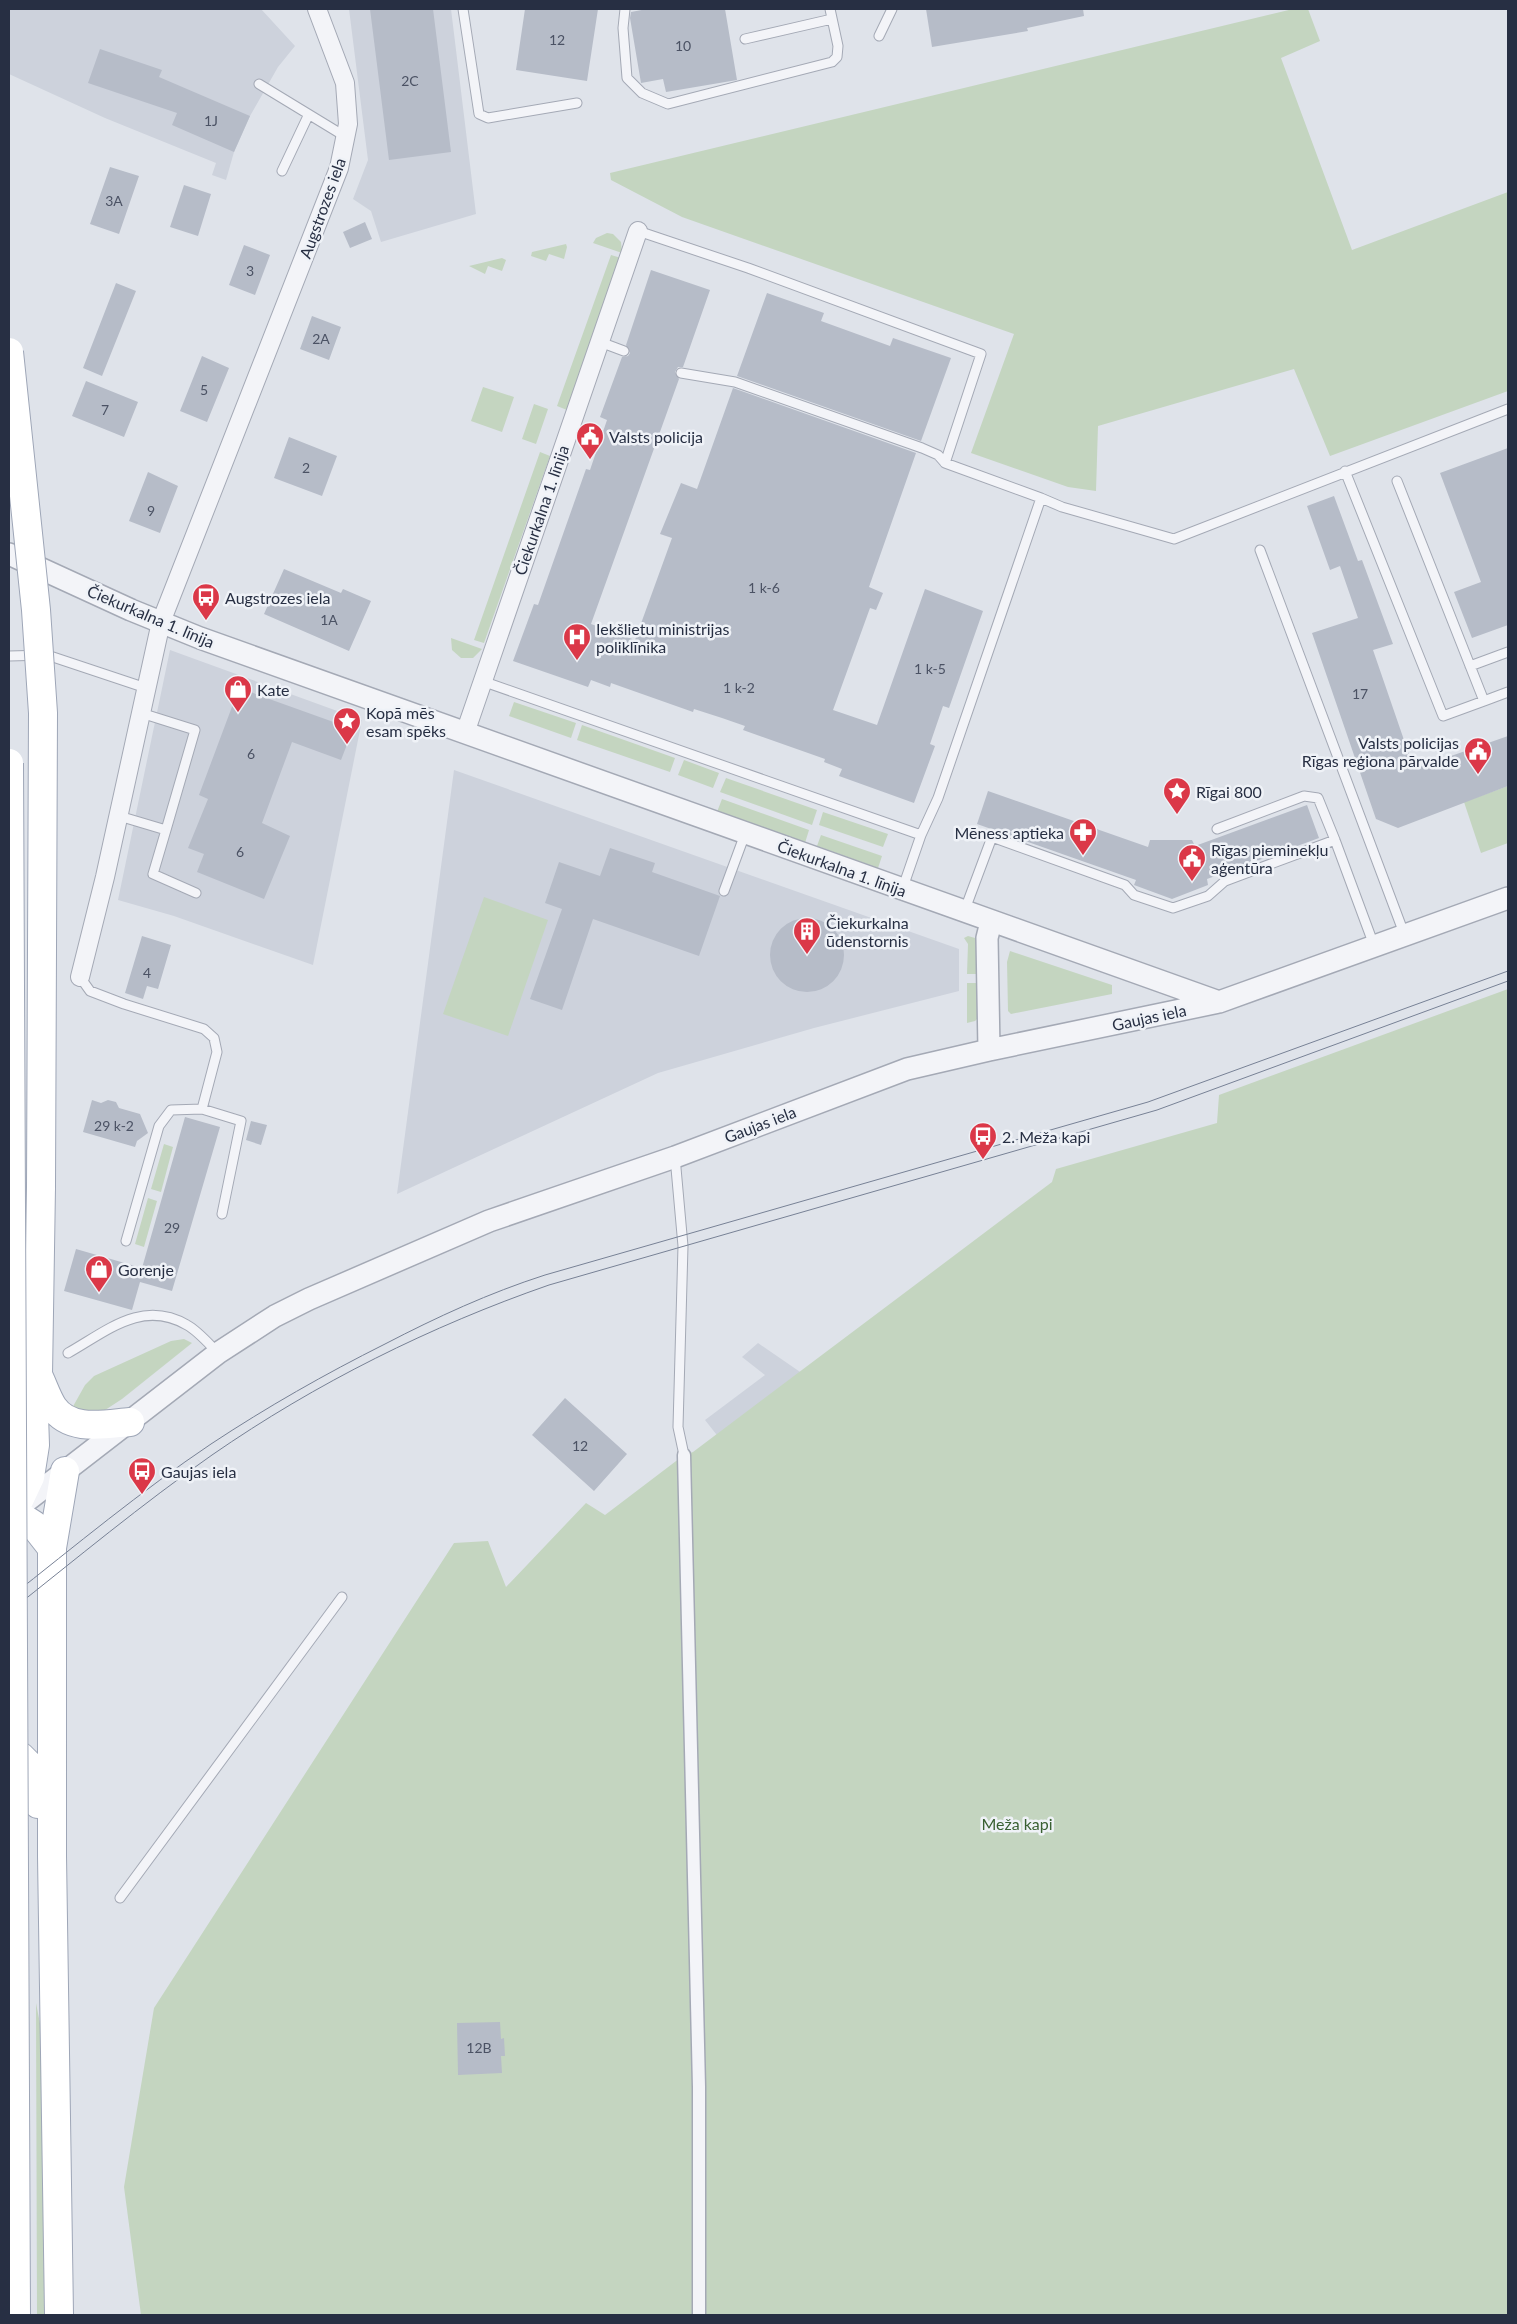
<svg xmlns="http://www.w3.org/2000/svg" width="1517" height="2324" font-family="Lato,sans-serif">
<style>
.built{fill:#cdd2dc}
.green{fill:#c4d5c0}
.building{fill:#b6bcc8}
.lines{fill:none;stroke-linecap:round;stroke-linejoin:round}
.service-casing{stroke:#a4a9b5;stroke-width:11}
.pedestrian-casing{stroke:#a4a9b5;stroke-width:15}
.minor-casing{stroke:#a4a9b5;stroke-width:20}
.tertiary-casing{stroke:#a4a9b5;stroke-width:24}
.primary-casing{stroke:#9ea6b7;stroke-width:30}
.service{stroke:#f3f4f8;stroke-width:9}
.pedestrian{stroke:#f3f4f8;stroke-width:12}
.minor{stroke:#f3f4f8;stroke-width:18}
.tertiary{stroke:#f3f4f8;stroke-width:21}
.primary{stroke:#fff;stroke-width:28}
.tram{stroke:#778195;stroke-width:1}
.primary-bridge-casing{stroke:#9ea6b7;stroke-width:30;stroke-linecap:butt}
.primary-bridge{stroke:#fff;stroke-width:28}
.labels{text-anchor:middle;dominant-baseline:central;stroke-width:5;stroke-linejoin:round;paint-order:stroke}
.number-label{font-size:14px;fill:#4b5264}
.street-label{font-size:16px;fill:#272f43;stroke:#eff2f7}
.poi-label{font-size:16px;fill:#272f43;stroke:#eff2f7;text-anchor:start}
.park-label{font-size:16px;fill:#396032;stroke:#eff2f7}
</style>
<rect width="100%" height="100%" fill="#dfe3ea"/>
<path class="built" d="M9 9H261L295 46 278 67 250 116 234 152 226 180 212 175 216 163 105 118 9 74Z
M349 9H451L476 214 381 242 371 211 353 199 368 160Z
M170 650 362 720 313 965 174 916 118 900Z
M454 770 959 949V991L814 1028 658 1073 397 1194Z
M758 1343 806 1376 720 1439 705 1420 765 1375 742 1357Z"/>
<path class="green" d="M1293 9H1308L1320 41 1281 58 1352 250 1508 192V391L1330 456 1294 369 1098 426 1096 491 1068 487 971 453 1014 334 682 217 611 180 610 173Z
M607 233 613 234 621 242 622 253 593 243 596 238Z
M566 244 567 247 564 259 549 254 546 261 531 256 532 252Z
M611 255 621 258 567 410 557 406Z
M502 258 506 260 502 271 488 266 485 274 469 266Z
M483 387 514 397 502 432 471 421Z
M534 404 548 409 536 444 522 439Z
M540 452 550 456 484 643 474 640Z
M451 638 482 649 473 658H461L452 650Z
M514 702 576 723 571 738 509 716Z
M582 725 675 758 670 772 577 740Z
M684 760 719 773 713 788 678 775Z
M726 778 817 810 812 825 720 792Z
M1508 786V843L1481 853 1464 802Z
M722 799 809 830 805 843 717 812Z
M823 812 888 834 883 847 819 825Z
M821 835 882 856 878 868 817 846Z
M484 897 548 920 508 1036 443 1014Z
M968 936 975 938 978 949V974H967L968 944 964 938Z
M1010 951 1112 985V994L1011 1014 1008 1011 1007 962Z
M967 983H979L978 1018 975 1021 967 1023Z
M1508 989V2315H141L124 2187 154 2008 454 1543 488 1541 506 1587 586 1503 605 1515 684 1455 693 1452 1052 1182 1056 1169 1217 1123 1219 1095Z
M164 1144 173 1147 161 1192 151 1189Z
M148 1198 157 1201 144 1247 135 1244Z
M184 1339 192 1343 122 1399 99 1414 71 1410 85 1385 94 1376 171 1341Z
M36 2003 43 2039 44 2315H37Z"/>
<path class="building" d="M370 9H433L451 152 389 160Z
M525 9H598L587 81 516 70Z
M647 9H725L737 80 666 92 663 79 641 83 630 18 631 12Z
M926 9H1083L1084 16 1027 28 1028 31 932 47Z
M100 49 162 70 159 77 250 116 234 152 172 125 177 113 88 83Z
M110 167 139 176 119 234 90 224Z
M184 185 211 194 198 236 170 227Z
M365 222 372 239 350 248 343 232Z
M244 245 270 255 255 295 229 285Z
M651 270 710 290 683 367H678L675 372 679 379 591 624 635 640 672 538 660 534 681 483 697 489 733 388 916 453 869 587 883 593 876 610 870 608 833 710 877 725 925 589 983 611 949 708 943 706 930 744 935 746 914 803 839 776 842 769 824 762 825 759 743 730 745 726 722 718 694 709 693 712 611 683 610 687 591 680 588 687 513 661 534 604 538 605 586 469 590 470 607 420 600 417 622 357 628 356 630 353 626 345Z
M116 283 136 291 102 376 83 368Z
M767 293 824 313 821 321 890 346 893 338 951 358 921 441 737 376Z
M312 316 341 327 329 360 300 349Z
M202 356 229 368 207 422 180 411Z
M86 381 138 402 124 437 72 416Z
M289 437 337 456 322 496 274 478Z
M1508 448V625L1472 638 1454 592 1481 582 1440 473Z
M148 472 178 486 160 533 129 521Z
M1334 496 1358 561 1362 560 1393 644 1373 650 1414 769 1508 736V786L1398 828 1376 819 1312 633 1358 618 1340 566 1330 570 1307 506Z
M284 569 341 593 343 589 371 601 349 651 264 614Z
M239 688 353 729 341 760 292 742 262 823 290 836 264 899 197 872 204 854 188 848 208 799 199 795Z
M988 791 1148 847 1150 840H1192L1195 846 1307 805 1319 838 1207 879 1208 885 1172 899 1134 885 1136 880 977 824Z
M610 848 655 863 652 872 720 896 699 956 593 919 562 1010 530 999 562 909 545 903 559 862 600 876Z
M770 955a37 37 0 1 1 74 0a37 37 0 1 1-74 0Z
M142 936 171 945 158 989 147 986 143 999 125 993Z
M92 1100 101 1103 108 1100 116 1102 119 1108 140 1114 148 1133 137 1141 135 1147 83 1132Z
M185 1117 220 1127 172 1291 140 1282 132 1310 64 1291 76 1249 142 1268Z
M251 1121 267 1125 261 1145 246 1140Z
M565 1398 627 1454 594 1491 532 1435Z
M500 2022 501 2039 504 2038 505 2056H501L502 2073 458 2075 457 2023Z"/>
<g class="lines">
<g class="service-casing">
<path id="service" d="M463 9 479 114 488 118 577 103
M625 9 623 28 627 78 642 93 668 104 832 62 837 57 838 46 830 9
M879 36 892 9
M745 39 832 19
M259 84 346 137
M282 171 308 116
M638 231 748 268 981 354 945 463 1041 498 938 798 921 835 902 890
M600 342 624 351
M681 373 735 382 922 448 938 455 945 463
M1345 471 1443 716 1484 701
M1397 481 1484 701 1508 692
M1041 498 1062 507 1174 539 1508 409
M1260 550 1405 936
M9 656 47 655 146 688
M1470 666 1508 652
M482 681 921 835
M119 816 166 830 195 730 141 713
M1217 829 1304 796 1318 798 1335 840
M166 830 153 874 196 893
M724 891 745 834
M964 912 992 837 1125 885 1134 895 1173 908 1208 896 1225 881 1335 840 1375 948
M80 977 90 991 124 1004 204 1029 214 1038 217 1052 202 1109 171 1110 159 1126 126 1241
M202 1109 241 1121 222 1214
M675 1157 683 1246 678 1427 684 1455
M68 1353C107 1331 142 1299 187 1325 198 1331 209 1344 218 1353
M120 1898 342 1597"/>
</g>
<g class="pedestrian-casing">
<path id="pedestrian" d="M684 1455 699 2087V2315"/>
</g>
<g class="minor-casing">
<path id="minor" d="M465 733 638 231
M80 977 105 877 161 622 339 168 348 124 345 83 317 9"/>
</g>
<g class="tertiary-casing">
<path id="tertiary" d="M9 554 131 610 200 638 1219 1002
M989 1050 987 938 991 922
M15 1510 218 1353 275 1316 309 1299 489 1221 675 1157 907 1069 989 1050 1219 1002 1508 898"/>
</g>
<g class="primary-casing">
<path id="primary" d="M38 1375C43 1385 47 1398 53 1407 70 1432 104 1424 130 1422
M9 1509 34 1525 52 1548
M14 1511 30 1477 35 1445 34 1415 38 1375 41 1187
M9 1754 20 1756 36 1772 38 1804
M59 2315 52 1856V1548L65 1471"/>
</g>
<use href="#service" class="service"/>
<use href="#pedestrian" class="pedestrian"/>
<use href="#minor" class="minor"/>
<use href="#tertiary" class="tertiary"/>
<use href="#primary" class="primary"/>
<path class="tram" d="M9 1598C75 1546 141 1491 211 1444 267 1407 325 1374 385 1344 437 1317 489 1293 545 1275L1148 1102 1508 971
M9 1612C76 1559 142 1504 212 1455 316 1383 431 1326 549 1285L1157 1110 1508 981"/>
<g class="primary-bridge-casing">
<path id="primary-bridge" d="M9 352 36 610 43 713 41 1187
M9 763 16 2315"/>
</g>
<use href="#primary-bridge" class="primary-bridge"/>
</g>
<defs>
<g id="civic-pin" transform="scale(1.4375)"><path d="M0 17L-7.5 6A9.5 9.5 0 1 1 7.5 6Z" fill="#db3848" stroke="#eff2f7"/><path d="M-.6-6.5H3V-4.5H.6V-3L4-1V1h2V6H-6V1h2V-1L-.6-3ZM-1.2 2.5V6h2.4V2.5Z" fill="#fff"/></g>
<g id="bus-pin" transform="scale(1.4375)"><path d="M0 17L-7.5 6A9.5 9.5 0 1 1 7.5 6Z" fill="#db3848" stroke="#eff2f7"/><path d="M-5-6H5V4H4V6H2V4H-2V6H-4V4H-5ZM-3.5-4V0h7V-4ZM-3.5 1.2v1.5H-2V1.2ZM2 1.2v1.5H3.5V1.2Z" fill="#fff"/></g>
<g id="hospital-pin" transform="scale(1.4375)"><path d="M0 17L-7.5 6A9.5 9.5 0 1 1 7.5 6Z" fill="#db3848" stroke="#eff2f7"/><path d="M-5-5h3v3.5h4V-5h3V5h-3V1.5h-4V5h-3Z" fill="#fff"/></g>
<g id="shop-pin" transform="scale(1.4375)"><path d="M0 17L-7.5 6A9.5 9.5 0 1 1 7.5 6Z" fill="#db3848" stroke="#eff2f7"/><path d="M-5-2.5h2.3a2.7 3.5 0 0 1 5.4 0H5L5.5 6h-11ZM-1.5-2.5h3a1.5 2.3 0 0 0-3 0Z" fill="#fff"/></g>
<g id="sight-pin" transform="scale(1.4375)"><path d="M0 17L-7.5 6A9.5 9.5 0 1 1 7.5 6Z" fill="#db3848" stroke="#eff2f7"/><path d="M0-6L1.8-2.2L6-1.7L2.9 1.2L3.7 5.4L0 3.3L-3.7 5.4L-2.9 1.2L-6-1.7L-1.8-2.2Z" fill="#fff"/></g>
<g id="pharmacy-pin" transform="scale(1.4375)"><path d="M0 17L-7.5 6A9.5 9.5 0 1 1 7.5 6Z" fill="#db3848" stroke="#eff2f7"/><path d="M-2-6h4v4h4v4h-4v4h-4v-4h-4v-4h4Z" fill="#fff"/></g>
<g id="building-pin" transform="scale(1.4375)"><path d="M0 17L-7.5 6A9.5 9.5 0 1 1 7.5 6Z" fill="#db3848" stroke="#eff2f7"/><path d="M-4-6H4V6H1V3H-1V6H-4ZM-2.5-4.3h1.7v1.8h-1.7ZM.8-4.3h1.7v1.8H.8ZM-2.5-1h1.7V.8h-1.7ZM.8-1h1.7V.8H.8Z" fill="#fff"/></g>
</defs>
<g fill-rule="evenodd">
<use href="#civic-pin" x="590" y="436"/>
<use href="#bus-pin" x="206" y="597"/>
<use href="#hospital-pin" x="577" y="637"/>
<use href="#shop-pin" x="238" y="689"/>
<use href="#sight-pin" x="347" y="721"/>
<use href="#civic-pin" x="1478" y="751"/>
<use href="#sight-pin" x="1177" y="791"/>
<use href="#pharmacy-pin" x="1083" y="832"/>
<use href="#civic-pin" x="1192" y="858"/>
<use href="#building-pin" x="807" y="931"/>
<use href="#bus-pin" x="983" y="1136"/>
<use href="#shop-pin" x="99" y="1269"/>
<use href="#bus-pin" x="142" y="1471"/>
</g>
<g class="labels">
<g class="number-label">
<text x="557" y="39">12</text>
<text x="683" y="45">10</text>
<text x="410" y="80">2C</text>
<text x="211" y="120">1J</text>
<text x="114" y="200">3A</text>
<text x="250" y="270">3</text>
<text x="321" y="338">2A</text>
<text x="204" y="389">5</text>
<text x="105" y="409">7</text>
<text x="306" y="467">2</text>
<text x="151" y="510">9</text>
<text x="764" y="587">1 k-6</text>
<text x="329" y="619">1A</text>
<text x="930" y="668">1 k-5</text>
<text x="739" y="687">1 k-2</text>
<text x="1360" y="693">17</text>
<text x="251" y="753">6</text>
<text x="240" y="851">6</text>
<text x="147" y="972">4</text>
<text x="114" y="1125">29 k-2</text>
<text x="172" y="1227">29</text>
<text x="580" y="1445">12</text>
<text x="479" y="2047">12B</text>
</g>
<g class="street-label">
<text transform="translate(322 208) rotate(-70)">Augstrozes iela</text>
<text transform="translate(541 510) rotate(-71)">Čiekurkalna 1. līnija</text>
<text transform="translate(151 616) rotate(23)">Čiekurkalna 1. līnija</text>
<text transform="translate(842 868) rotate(20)">Čiekurkalna 1. līnija</text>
<text transform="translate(1149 1017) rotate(-12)">Gaujas iela</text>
<text transform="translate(760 1124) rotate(-21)">Gaujas iela</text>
</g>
<g class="poi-label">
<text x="609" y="436">Valsts policija</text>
<text x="225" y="597">Augstrozes iela</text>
<text x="596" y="628">Iekšlietu ministrijas<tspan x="596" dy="18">poliklīnika</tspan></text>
<text x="257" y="689">Kate</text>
<text x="366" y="712">Kopā mēs<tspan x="366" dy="18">esam spēks</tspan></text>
<text x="1459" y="742" text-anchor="end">Valsts policijas<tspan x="1459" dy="18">Rīgas reģiona pārvalde</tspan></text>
<text x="1196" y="791">Rīgai 800</text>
<text x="1064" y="832" text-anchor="end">Mēness aptieka</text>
<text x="1211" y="849">Rīgas pieminekļu<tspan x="1211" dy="18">aģentūra</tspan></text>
<text x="826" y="922">Čiekurkalna<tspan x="826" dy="18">ūdenstornis</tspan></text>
<text x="1002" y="1136">2. Meža kapi</text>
<text x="118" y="1269">Gorenje</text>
<text x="161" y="1471">Gaujas iela</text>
</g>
<g class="park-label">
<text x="1017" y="1823">Meža kapi</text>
</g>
</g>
<rect width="1517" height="2324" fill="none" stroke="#272f43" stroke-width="20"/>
</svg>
